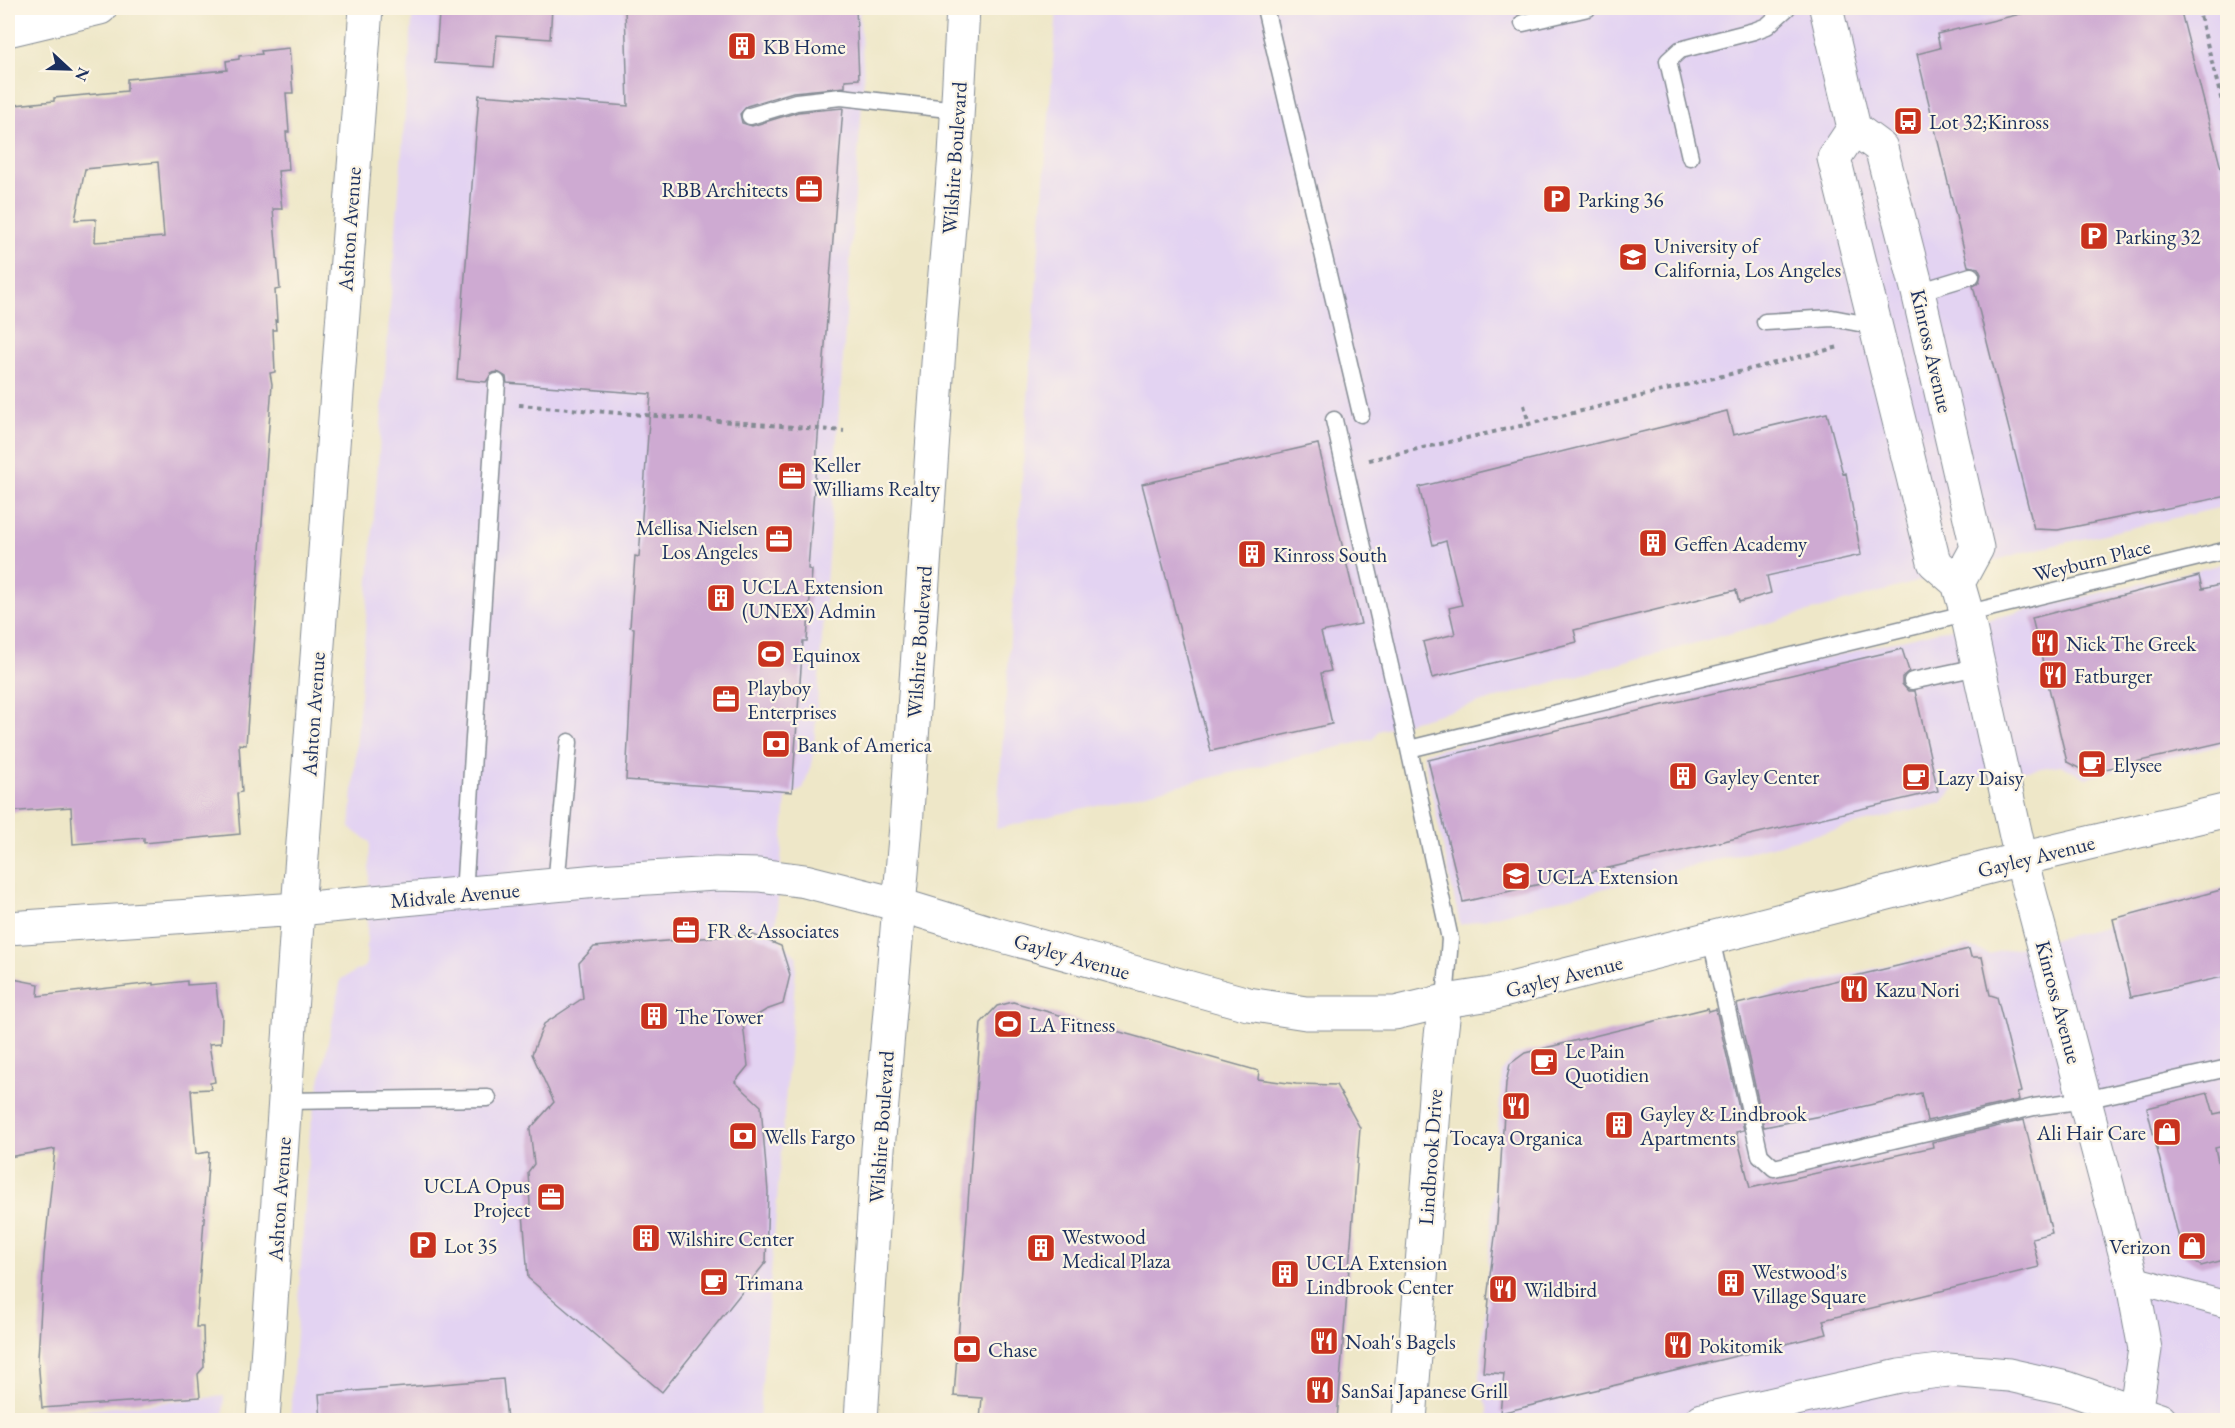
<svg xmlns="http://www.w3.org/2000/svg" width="2235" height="1428" font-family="'EB Garamond',serif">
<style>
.built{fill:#e3d3f2}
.building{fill:#ceaad2;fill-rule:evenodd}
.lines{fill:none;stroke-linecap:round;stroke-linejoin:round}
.service-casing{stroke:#848b93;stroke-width:19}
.pedestrian-casing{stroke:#848b93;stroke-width:28}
.minor-casing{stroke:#848b93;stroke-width:35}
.tertiary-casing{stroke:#848b93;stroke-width:35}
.secondary-casing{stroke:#848b93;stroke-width:35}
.primary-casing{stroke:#848b93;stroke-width:35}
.path{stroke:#848b93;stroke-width:4;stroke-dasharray:4.5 4.5;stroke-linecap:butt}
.service{stroke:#fff;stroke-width:16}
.pedestrian{stroke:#fff;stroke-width:26}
.minor{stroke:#fff;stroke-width:33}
.tertiary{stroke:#fff;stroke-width:33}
.secondary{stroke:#fff;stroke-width:33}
.primary{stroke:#fff;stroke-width:33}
.labels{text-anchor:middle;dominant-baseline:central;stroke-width:4.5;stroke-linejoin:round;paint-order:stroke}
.poi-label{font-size:21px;fill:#1b2f5e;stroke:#fcf5e5;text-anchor:start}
.street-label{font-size:21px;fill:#1b2f5e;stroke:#fcf5e5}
</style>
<rect width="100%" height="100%" fill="#fcf5e5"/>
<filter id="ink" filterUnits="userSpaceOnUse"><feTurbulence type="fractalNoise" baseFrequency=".0167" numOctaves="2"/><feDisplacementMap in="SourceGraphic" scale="12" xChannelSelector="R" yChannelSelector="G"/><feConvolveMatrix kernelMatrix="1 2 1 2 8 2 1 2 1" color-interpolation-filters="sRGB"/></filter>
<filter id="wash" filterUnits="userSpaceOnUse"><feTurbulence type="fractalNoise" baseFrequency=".008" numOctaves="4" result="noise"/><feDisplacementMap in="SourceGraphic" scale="24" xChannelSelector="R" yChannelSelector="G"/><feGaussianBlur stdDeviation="1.35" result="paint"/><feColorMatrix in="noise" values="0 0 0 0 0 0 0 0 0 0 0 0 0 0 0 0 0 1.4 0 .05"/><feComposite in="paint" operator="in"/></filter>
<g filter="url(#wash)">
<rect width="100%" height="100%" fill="#eee7c8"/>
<path class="built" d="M413 8H859L864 76 813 759 803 789 786 798 775 935 797 957 759 1420H290L310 1130 341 979 366 966 370 842 350 828Z
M1057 8H2227V506L2025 552 1378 731 1374 739 996 829Z
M2227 563V744L2086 778 2061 765 1962 780 1941 803 1460 925 1423 753Z
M2227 888V1420H1487L1488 1409 1479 1389 1502 1072 1513 1055 1968 946 1989 954 2105 927 2112 917Z
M224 1396 223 1420H10V1417Z"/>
<g id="blocks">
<path class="building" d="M451 8H552L550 39 497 35 494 67 435 63 439 14 450 15Z
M625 8H856L859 79 845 80V87L793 92 747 106 740 114 742 123 752 126 798 112 843 108 808 569 812 570 807 641H803L792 792 626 780 634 628 630 627 635 556 639 557 651 394 507 383 506 377 498 372 492 373 486 382 457 379 479 95 628 106Z
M2045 8H2180L2228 196V496L2058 530 2034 529 1973 286 1979 283 1981 274 1978 268 1968 266 1917 54 1940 48 1937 34Z
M289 48 293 93H286L289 132H286L289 170 278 171 282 209H273L280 289 275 290 277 321 275 320 276 330H273L275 372 270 373 272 384 246 745 239 744 242 792 237 793 240 834 144 843V838L73 844 71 807 8 812V113L16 112 15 105 54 101V98L127 91V79L227 70 226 61 239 59V56L262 54 261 51ZM158 162 164 237 95 242 96 219 75 220 85 169Z
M1727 411 1733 435 1827 413 1843 474 1846 473 1861 555 1767 576 1771 593 1739 602 1736 590 1574 630 1577 642 1432 678 1423 642 1455 634 1449 608 1462 605 1446 541 1433 545 1419 487Z
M1318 444 1361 624 1321 632 1331 671 1321 673 1332 724 1211 751 1142 484Z
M2199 576 2202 589 2228 583V741L2088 773 2067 762 2032 618Z
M1902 649 1909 671 1902 677V684L1908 691H1915L1938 791 1463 902 1428 760Z
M2228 888V976L2131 997 2113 919Z
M751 934 781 946 790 975 783 1004 766 1010 743 1024 748 1066 735 1082 761 1106 768 1192 766 1262 662 1392 528 1278 523 1213 530 1205 528 1172 534 1164 530 1129 554 1102 532 1054 544 1024 583 998 579 963 594 947Z
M1969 949 1971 957H1982L1990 995 1997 997 2021 1092 2017 1093 2019 1100 1927 1121 1921 1093 1835 1113 1764 1127 1737 1004Z
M8 978 39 984 38 996 153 983V985L187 981V985L216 983 218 1004 222 1016 221 1043 209 1044 215 1082 210 1083 211 1089 191 1090 196 1154 209 1152 196 1327H203L204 1367 198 1374 200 1397 42 1408 38 1358 44 1256 55 1149 8 1157Z
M1013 1002 1259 1071 1258 1079 1296 1084 1336 1085 1360 1128 1337 1420H980L982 1398 954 1396 981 1023 997 1006Z
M1708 1008 1709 1011 1716 1009 1744 1130 1736 1132 1750 1188 1933 1147 1932 1142 2024 1120 2052 1233 2032 1238 2039 1267 1823 1320 1827 1334 1500 1413 1504 1374 1483 1372 1489 1299H1487L1497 1221 1506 1083 1510 1064 1525 1053Z
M2208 1093 2214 1114 2228 1111V1145L2215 1148 2224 1189 2228 1192V1259L2201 1266 2183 1255 2147 1108Z
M503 1379 507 1420H321L319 1394Z"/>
</g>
</g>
<g filter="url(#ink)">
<use href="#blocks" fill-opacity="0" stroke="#848b93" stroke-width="1.5"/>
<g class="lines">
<g class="service-casing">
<path id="service" d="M1265 8 1361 414
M1523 23 1588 8
M750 116 796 102 841 97 957 110
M1690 157 1668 61 1680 50 1754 31 1767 26 1787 8
M1918 292 1971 276
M1765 322 1832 318 1875 326
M1334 420 1409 749
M1912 681 1978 667
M556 886 569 742
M464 894 497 382
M1711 939 1760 1155 1774 1168 2034 1107 2085 1100 2228 1068
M1445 1001 1450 939 1409 749 2228 550
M286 1101 488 1098"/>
</g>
<g class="pedestrian-casing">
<path id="pedestrian" d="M2132 1279 2228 1305"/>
</g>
<g class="minor-casing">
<path id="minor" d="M2021 859 2132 1279 2145 1349 2134 1420
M8 928 298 909 597 881 716 874 759 875 805 881 900 905
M263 1420 298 909 366 8"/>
</g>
<g class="tertiary-casing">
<path id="tertiary" d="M1826 8 1854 128 1881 148 1918 292 1977 548 1958 583
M8 30 100 8
M1854 128 1834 158 1934 562 1958 583 1967 614 2021 859
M900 905 992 933 1248 1004 1306 1013H1395L1445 1001 1491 994 2021 859 2228 810
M1410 1420 1437 1071 1445 1001"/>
</g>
<g class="secondary-casing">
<path id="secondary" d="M1702 1420 1899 1376 1948 1370 2009 1375 2067 1388 2160 1420"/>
</g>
<g class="primary-casing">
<path id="primary" d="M861 1420 878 1149 906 826 941 320 955 155 963 8"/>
</g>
<path class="path" d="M2198 8 2228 125
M519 405 844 431
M1524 405 1529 424
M1369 460 1529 424 1839 347"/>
<use href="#service" class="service"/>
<use href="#pedestrian" class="pedestrian"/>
<use href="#minor" class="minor"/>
<use href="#tertiary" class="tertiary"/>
<use href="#secondary" class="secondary"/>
<use href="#primary" class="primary"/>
</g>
</g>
<defs>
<g id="building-square" transform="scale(1.5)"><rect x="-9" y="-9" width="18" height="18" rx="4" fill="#c8321e" stroke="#fcf5e5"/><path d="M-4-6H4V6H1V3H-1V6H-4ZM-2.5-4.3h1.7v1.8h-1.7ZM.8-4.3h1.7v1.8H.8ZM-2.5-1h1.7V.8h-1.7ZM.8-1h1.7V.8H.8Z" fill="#fff"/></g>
<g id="bus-square" transform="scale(1.5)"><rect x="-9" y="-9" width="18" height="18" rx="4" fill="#c8321e" stroke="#fcf5e5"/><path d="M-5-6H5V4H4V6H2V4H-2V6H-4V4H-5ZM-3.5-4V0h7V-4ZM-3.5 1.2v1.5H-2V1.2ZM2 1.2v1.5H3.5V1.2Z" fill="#fff"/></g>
<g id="office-square" transform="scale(1.5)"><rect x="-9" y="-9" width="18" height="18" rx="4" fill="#c8321e" stroke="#fcf5e5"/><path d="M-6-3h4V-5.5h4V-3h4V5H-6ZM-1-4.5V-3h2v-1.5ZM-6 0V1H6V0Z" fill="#fff"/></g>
<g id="parking-square" transform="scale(1.5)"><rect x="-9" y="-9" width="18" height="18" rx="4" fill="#c8321e" stroke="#fcf5e5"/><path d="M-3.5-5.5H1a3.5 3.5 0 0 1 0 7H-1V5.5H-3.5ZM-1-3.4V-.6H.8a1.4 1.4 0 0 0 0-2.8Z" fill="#fff"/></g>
<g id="university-square" transform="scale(1.5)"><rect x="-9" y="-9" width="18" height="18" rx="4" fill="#c8321e" stroke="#fcf5e5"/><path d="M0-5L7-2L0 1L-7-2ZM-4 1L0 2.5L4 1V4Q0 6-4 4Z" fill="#fff"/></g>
<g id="restaurant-square" transform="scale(1.5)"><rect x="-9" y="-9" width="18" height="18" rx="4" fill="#c8321e" stroke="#fcf5e5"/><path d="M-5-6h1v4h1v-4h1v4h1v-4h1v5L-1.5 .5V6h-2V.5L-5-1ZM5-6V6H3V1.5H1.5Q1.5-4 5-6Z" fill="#fff"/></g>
<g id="stadium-square" transform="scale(1.5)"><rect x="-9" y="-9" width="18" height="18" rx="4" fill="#c8321e" stroke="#fcf5e5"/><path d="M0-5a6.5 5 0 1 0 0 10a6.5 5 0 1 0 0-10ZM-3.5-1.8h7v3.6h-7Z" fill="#fff"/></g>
<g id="bank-square" transform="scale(1.5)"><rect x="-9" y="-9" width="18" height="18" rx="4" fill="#c8321e" stroke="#fcf5e5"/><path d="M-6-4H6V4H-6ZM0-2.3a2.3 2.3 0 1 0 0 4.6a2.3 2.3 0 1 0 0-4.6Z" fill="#fff"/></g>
<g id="cafe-square" transform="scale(1.5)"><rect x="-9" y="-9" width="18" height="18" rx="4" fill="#c8321e" stroke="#fcf5e5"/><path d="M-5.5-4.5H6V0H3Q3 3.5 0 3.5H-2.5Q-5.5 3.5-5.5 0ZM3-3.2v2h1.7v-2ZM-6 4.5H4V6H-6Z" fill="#fff"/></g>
<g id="shop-square" transform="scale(1.5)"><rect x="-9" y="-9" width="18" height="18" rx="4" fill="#c8321e" stroke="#fcf5e5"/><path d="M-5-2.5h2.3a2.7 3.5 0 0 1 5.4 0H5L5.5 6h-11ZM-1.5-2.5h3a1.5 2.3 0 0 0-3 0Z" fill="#fff"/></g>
</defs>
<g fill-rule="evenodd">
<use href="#building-square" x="742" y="46"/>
<use href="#bus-square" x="1908" y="121"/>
<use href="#office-square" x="809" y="189"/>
<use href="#parking-square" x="1557" y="199"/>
<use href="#parking-square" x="2094" y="236"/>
<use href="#university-square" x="1633" y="257"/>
<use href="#office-square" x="792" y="476"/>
<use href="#office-square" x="779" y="539"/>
<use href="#building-square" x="1653" y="543"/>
<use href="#building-square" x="1252" y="554"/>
<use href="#building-square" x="721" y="598"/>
<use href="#restaurant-square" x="2045" y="643"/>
<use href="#stadium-square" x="771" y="654"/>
<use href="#restaurant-square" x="2053" y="675"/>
<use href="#office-square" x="726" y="699"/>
<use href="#bank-square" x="776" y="744"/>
<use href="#cafe-square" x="2092" y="764"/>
<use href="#building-square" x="1683" y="776"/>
<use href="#cafe-square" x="1916" y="777"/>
<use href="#university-square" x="1516" y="876"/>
<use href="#office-square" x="686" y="930"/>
<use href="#restaurant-square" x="1854" y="989"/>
<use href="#building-square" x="654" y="1016"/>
<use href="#stadium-square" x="1008" y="1024"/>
<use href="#cafe-square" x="1544" y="1062"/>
<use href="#restaurant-square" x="1516" y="1106"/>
<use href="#building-square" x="1619" y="1125"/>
<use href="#shop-square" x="2167" y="1132"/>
<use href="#bank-square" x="743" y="1136"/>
<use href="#office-square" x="551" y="1197"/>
<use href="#building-square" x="646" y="1238"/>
<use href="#parking-square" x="423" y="1245"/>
<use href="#shop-square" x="2192" y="1246"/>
<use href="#building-square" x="1041" y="1248"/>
<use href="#building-square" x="1285" y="1274"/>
<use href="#cafe-square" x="714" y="1282"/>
<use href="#building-square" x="1731" y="1283"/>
<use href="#restaurant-square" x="1503" y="1289"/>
<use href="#restaurant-square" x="1324" y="1341"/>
<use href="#restaurant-square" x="1678" y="1345"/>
<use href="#bank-square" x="967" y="1349"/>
<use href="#restaurant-square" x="1320" y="1390"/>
</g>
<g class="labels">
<g class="poi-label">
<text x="763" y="46">KB Home</text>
<text x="1929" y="121">Lot 32;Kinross</text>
<text x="788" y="189" text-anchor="end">RBB Architects</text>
<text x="1578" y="199">Parking 36</text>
<text x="2115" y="236">Parking 32</text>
<text x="1654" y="245">University of<tspan x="1654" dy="24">California, Los Angeles</tspan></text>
<text x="813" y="464">Keller<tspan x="813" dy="24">Williams Realty</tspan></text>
<text x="758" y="527" text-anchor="end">Mellisa Nielsen<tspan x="758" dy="24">Los Angeles</tspan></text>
<text x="1674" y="543">Geffen Academy</text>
<text x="1273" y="554">Kinross South</text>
<text x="742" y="586">UCLA Extension<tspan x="742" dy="24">(UNEX) Admin</tspan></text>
<text x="2066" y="643">Nick The Greek</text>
<text x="792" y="654">Equinox</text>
<text x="2074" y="675">Fatburger</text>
<text x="747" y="687">Playboy<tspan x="747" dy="24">Enterprises</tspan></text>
<text x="797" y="744">Bank of America</text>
<text x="2113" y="764">Elysee</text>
<text x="1704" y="776">Gayley Center</text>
<text x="1937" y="777">Lazy Daisy</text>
<text x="1537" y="876">UCLA Extension</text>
<text x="707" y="930">FR &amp; Associates</text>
<text x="1875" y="989">Kazu Nori</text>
<text x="675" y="1016">The Tower</text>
<text x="1029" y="1024">LA Fitness</text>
<text x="1565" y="1050">Le Pain<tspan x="1565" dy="24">Quotidien</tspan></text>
<text x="1640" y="1113">Gayley &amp; Lindbrook<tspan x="1640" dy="24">Apartments</tspan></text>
<text x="2146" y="1132" text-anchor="end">Ali Hair Care</text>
<text x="764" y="1136">Wells Fargo</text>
<text x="1516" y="1137" text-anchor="middle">Tocaya Organica</text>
<text x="530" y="1185" text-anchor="end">UCLA Opus<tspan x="530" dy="24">Project</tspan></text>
<text x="1062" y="1236">Westwood<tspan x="1062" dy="24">Medical Plaza</tspan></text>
<text x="667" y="1238">Wilshire Center</text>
<text x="444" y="1245">Lot 35</text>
<text x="2171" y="1246" text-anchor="end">Verizon</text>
<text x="1306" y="1262">UCLA Extension<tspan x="1306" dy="24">Lindbrook Center</tspan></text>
<text x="1752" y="1271">Westwood's<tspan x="1752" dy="24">Village Square</tspan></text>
<text x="735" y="1282">Trimana</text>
<text x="1524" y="1289">Wildbird</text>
<text x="1345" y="1341">Noah's Bagels</text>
<text x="1699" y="1345">Pokitomik</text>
<text x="988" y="1349">Chase</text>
<text x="1341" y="1390">SanSai Japanese Grill</text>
</g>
<g class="street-label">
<text transform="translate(954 158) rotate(-86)">Wilshire Boulevard</text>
<text transform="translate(349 229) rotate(-86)">Ashton Avenue</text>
<text transform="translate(1932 351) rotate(77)">Kinross Avenue</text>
<text transform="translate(2092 560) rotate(-14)">Weyburn Place</text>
<text transform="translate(919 642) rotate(-86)">Wilshire Boulevard</text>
<text transform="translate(313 714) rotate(-86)">Ashton Avenue</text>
<text transform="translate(2036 856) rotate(-14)">Gayley Avenue</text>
<text transform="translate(455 895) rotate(-5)">Midvale Avenue</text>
<text transform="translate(1072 956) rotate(16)">Gayley Avenue</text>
<text transform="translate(1564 976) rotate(-14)">Gayley Avenue</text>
<text transform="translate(2059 1002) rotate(75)">Kinross Avenue</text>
<text transform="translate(881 1127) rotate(-86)">Wilshire Boulevard</text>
<text transform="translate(1430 1157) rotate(-86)">Lindbrook Drive</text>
<text transform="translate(279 1199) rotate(-86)">Ashton Avenue</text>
</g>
</g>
<rect width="2235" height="1428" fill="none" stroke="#fcf5e5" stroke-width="30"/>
<g transform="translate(69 69) rotate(112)" stroke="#fcf5e5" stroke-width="4.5" paint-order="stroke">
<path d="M0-4.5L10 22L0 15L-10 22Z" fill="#1b2f5e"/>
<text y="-9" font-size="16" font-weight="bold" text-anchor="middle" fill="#1b2f5e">N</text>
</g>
</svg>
